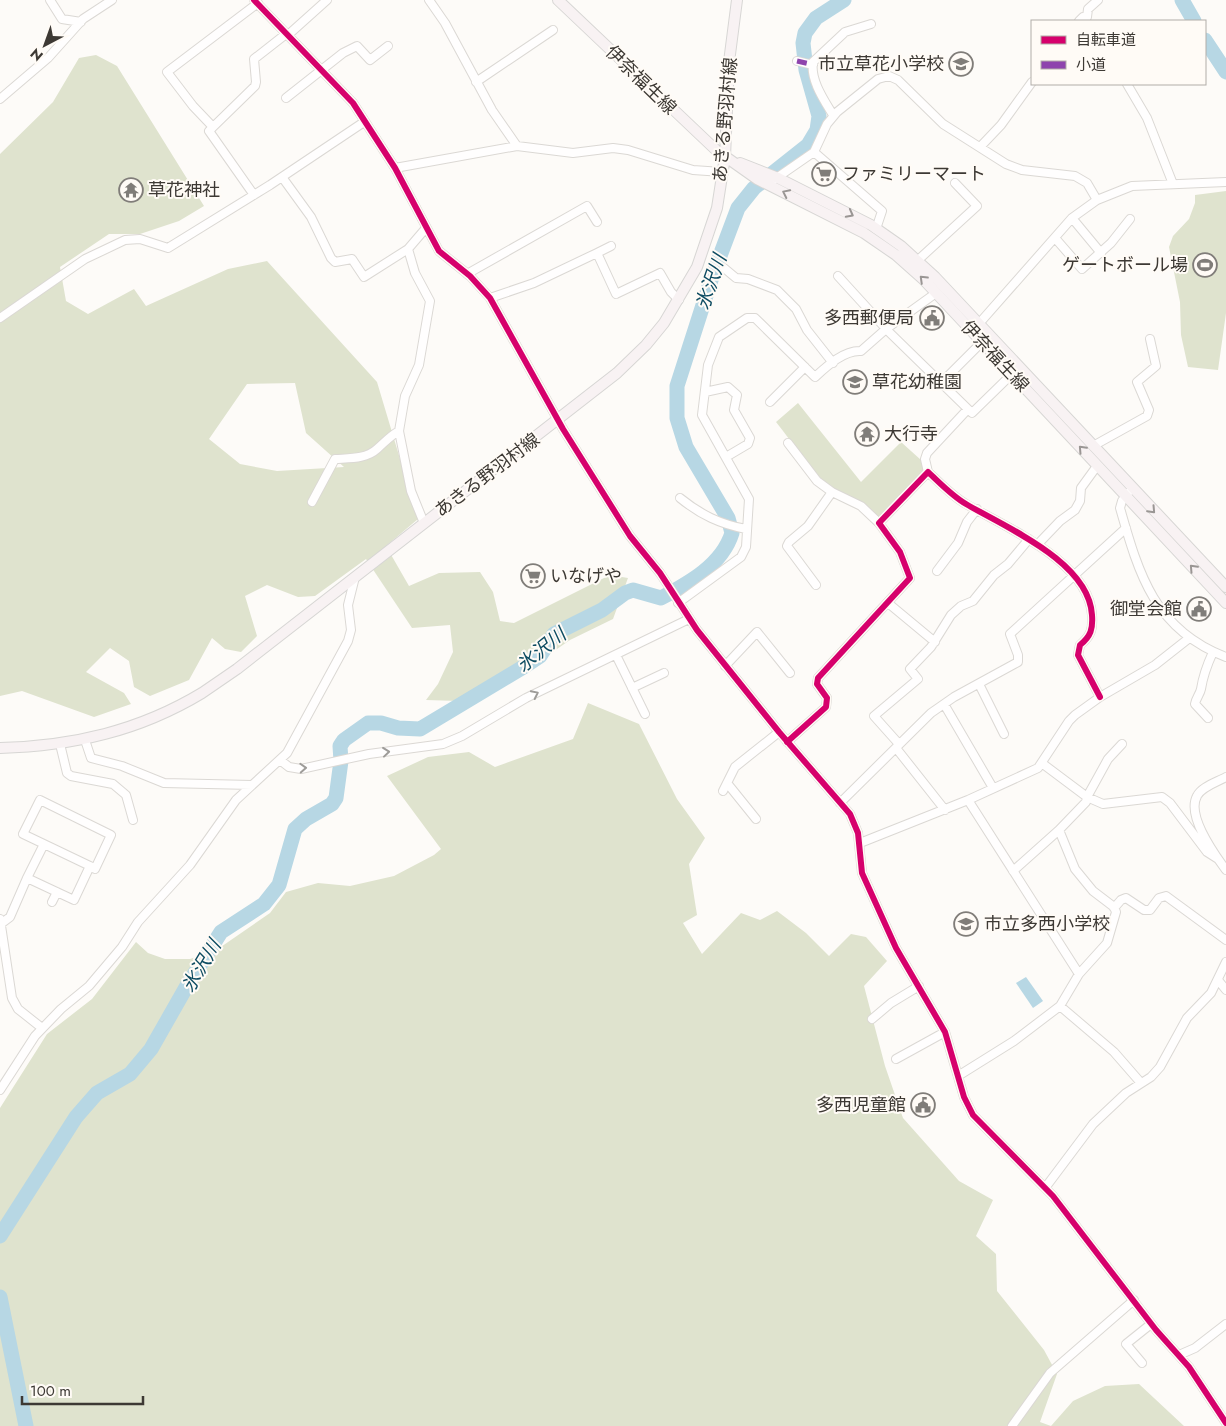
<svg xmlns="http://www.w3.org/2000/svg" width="1226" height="1426" font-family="Jost,'Noto Sans JP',sans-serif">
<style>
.green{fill:#dfe3ce;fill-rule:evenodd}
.water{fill:#b7d7e4}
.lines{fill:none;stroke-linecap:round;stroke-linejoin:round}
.river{stroke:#b7d7e4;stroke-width:15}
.minor-casing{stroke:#dbd8d4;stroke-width:10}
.major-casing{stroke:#d7d6d4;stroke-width:12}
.minor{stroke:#fffefe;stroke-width:8}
.major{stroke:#f8f2f3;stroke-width:10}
.quiet{stroke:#8e44ad;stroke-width:5;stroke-dasharray:10 5;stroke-linecap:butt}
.cycleway-casing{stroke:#fffbf6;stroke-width:9}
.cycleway{stroke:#d6006c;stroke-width:6}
.oneway{stroke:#9a9694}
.oneway2{stroke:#9e9c99}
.labels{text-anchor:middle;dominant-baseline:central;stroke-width:4;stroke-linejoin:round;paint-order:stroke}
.poi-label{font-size:18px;fill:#3d3934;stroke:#fffbf6;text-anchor:start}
.street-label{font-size:18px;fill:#3d3934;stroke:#fffbf6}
.water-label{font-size:19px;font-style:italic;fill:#0e4c62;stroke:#fffbf6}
</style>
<rect width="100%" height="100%" fill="#fdfbf8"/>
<path class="green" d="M96 55 117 66 204 206 179 221 140 234H109L60 267 66 301 88 314 134 289 146 306 228 269 267 261 377 382 418 519 386 546 409 586 439 573 480 572 493 592 500 621 514 623 610 575 628 578 613 619 570 640 534 665 459 701 426 700 438 684 453 652 450 625 412 628 366 559 315 596 298 597 267 585 245 596 257 636 241 652 225 649 212 638 189 680 150 696 134 687 129 661 110 648 86 672 124 693 131 704 94 717 22 691 0 696V154L53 102 79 58ZM295 383 306 433 344 467 277 471 240 464 209 439 247 384Z
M1226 191V313L1218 370 1188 367 1181 335 1180 302 1169 247 1173 236 1189 219 1195 203V195Z
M798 403 861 482 901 442 921 460 925 474 880 519C865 502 844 498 828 485 808 468 793 443 776 422Z
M588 703 639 724 677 799 705 838 689 864 697 915 683 923 702 954 741 913 760 920 777 911 806 933 829 956 851 934 866 937 887 961 864 986 885 1066 903 1118 959 1181 993 1200 976 1236 996 1254 997 1291 1044 1350 1057 1374 1040 1422 1051 1426H0V1108L47 1034 92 999 136 942 148 953 165 959H190L215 951 270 913 286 892 318 883 350 886 394 876 434 855 441 849 387 776 428 757 469 752 495 767 573 739Z
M1139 1384 1184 1426H1051L1073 1401 1105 1386Z"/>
<path class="water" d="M1026 977 1043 1001 1033 1008 1016 983Z"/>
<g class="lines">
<path class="river" d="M1182 0 1194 21
M1205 40 1226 72
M0 1236 76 1117 97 1093 130 1074 151 1049 188 984 221 932 264 904 279 885 295 829 306 819 332 804 336 798 341 761 340 746 344 740 368 723H381L398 728 420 729 525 666 540 656 554 634 602 610 625 593 633 590 661 598C689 583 722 565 732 533L728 518 686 447 677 418V386L712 277 738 208 754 188 808 145 817 130 819 116 806 70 803 43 805 33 816 18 844 0
M0 1297 26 1426"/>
<g class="minor-casing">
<path id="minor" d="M50 0 62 19 81 22
M254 0 353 103 395 168 439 251 470 276 490 298 563 429 630 536 660 573 697 630 779 732 850 814 858 833 862 873 896 948 945 1032 964 1097 973 1115 1053 1196 1156 1330 1189 1367 1226 1423
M429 0 445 23 492 110 517 146
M1079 21 1083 17H1087L1088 9 1098 0
M288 35 327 0
M797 61 813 65
M476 82 553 30
M1127 84 1147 118 1173 184
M286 98 343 53 357 46 370 60 388 46
M0 99 48 58 83 19 112 0
M833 115C824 100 810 80 813 62L845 32 871 24
M213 127 255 86 256 82 254 59 286 34
M981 146 1001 125 1032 82
M814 152 882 211 876 229
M395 168 517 146 573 153 613 148 628 150 693 170 722 172
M282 177 311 217 331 258 335 262 352 259 364 277 408 249
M775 179 814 152 827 124 837 112 878 79 889 76 898 80 943 124 1006 164 1022 170 1075 176 1087 183 1097 200
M254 195 209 131 213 127 193 106 167 72 258 3
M1072 218 1101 253
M1055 238 1082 269 1111 243 1130 219
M597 253 611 246
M917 261 977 206 955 183
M724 268 736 278 748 279 777 290 796 309 807 330 833 363
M467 274 587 206 597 222
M838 276 889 332 972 413 1012 374
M490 298 534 283 597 253 616 294 660 273 671 292 679 300
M0 318 85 259 125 240 140 239 168 248 270 185 364 122
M976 327 1072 218 1097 200 1132 186 1226 182
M941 383 982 342
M705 392 728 387 737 395 734 410 750 438 748 444 726 457
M770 402 805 367
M788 443 817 481 832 492
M1093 446 1147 416 1149 410 1137 382 1156 366 1150 339
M928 472 925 459 927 453 967 410
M1128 493 1122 501 1120 508C1139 575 1155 630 1226 657
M680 498C701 515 720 524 746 529
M312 502 335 459C350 458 366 459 377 449 385 442 390 436 399 431
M424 523 411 491 399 431 405 396 419 365 430 301 415 273 408 249 426 228
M1037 545 1060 521 1075 510 1080 501 1081 488 1097 466
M937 571 958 543 967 522 977 509
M816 585 787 546 789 542 808 526 832 492 861 506 879 523
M678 603 741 557 746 547 749 499 702 415 708 365 719 337 747 318H755L815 377C827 366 844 350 861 351L886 329 936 293
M888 603 935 642
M616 655 645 714
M725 666 757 632 790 673
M979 684 1004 734
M632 688 664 673
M944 704 993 788
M1208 718 1195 704C1196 698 1200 694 1201 689 1203 676 1207 665 1213 652
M85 740 91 758 122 766 164 783 252 785
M787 742 826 707 827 698 817 684 818 678 910 578 900 552 879 523 928 472C940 483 952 496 966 504 1007 528 1089 562 1092 615 1093 629 1091 636 1080 645L1078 655 1100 697
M60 744 67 773 71 776 113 784 126 795 133 820
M899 744 874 716 918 679 910 669 931 647 951 615 961 606 973 601 994 575 1008 564 1029 539
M1122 744 1108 759 1087 797 1103 804 1162 797 1170 803 1207 852 1218 859
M896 748 945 810
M280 760 289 767 301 769 369 754 443 744 462 736 526 698 689 619
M1043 764 1087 797 1086 802 1059 830 1075 869 1093 891 1114 907 1116 912 1107 943 1079 974
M1226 777C1217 782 1201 787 1197 796 1186 816 1215 855 1226 870
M727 783 756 819
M723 791 735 767 779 732
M40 800 111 835 95 869 90 866 74 900 27 878 44 844 23 834Z
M840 803 931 713 954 697 1018 662V655L1010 634 1126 528
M860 843 968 800 1038 768 1069 721 1075 715 1100 697 1155 665 1188 639
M44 844 90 866
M1013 871 1059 830
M52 902 57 892
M1114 908 1121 900 1126 898 1144 910H1150L1159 898 1166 896 1226 940
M0 919 12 998 18 1009 42 1028
M2 923 10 917 27 878
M1218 980 1226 990
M1060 1006 1114 1052 1141 1083
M872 1019 891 1003 919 986
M896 1059 945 1032
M958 1076 1014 1041 1060 1006 1079 974 968 800
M0 1090 35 1036 61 1009 89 986 122 947 138 922 190 865 236 800 287 753 348 641 351 630 348 605 355 577
M1045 1188 1093 1124 1126 1093 1151 1077 1160 1067 1187 1018 1211 993 1226 962
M1179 1355 1195 1348 1226 1324
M1142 1363 1126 1344 1151 1324
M1012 1426 1050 1373 1134 1300"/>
</g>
<g class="major-casing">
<path id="major" d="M558 0 716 150 757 179 864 233 896 255 923 279 1226 603
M740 163 778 178 871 225 901 246 935 277 1226 587
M0 748C73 746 139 731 202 693L237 669 617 373 646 345 664 323 697 267 717 208 725 157 729 62 737 0"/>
</g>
<use href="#minor" class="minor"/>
<use href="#major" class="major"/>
<path class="quiet" d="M797 61 810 64"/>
<g class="cycleway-casing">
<path id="cycleway" d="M254 0 353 103 395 168 439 251 470 276 490 298 563 429 630 536 660 573 697 630 779 732 850 814 858 833 862 873 896 948 945 1032 964 1097 973 1115 1053 1196 1156 1330 1189 1367 1226 1423
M787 742 826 707 827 698 817 684 818 678 910 578 900 552 879 523 928 472C940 483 952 496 966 504 1007 528 1089 562 1092 615 1093 629 1091 636 1080 645L1078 655 1100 697"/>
</g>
<use href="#cycleway" class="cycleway"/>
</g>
<defs><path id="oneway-chevron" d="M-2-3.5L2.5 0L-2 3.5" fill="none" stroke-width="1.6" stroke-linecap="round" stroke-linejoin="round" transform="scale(1.25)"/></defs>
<g class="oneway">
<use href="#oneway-chevron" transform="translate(786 193) rotate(-154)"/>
<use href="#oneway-chevron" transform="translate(850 214) rotate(28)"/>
<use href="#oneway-chevron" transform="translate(923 279) rotate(-136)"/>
<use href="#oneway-chevron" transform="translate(1082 449) rotate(-133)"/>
<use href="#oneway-chevron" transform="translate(1152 510) rotate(47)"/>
<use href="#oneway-chevron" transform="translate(1193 568) rotate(-133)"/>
</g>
<g class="oneway2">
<use href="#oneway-chevron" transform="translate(535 694) rotate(-26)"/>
<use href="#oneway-chevron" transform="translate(386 752) rotate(-6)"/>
<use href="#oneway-chevron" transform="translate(303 768) rotate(-3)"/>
</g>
<defs>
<g id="school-ring" transform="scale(1.25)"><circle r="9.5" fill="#fffbf6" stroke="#807d79" stroke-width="1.5"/><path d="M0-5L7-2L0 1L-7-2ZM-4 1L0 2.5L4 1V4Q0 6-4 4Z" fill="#807d79"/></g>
<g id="supermarket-ring" transform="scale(1.25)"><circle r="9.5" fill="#fffbf6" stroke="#807d79" stroke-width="1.5"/><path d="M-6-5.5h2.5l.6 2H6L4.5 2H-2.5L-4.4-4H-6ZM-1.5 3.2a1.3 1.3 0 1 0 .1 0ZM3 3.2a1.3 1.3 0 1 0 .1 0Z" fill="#807d79"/></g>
<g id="temple-ring" transform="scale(1.25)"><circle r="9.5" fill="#fffbf6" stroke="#807d79" stroke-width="1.5"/><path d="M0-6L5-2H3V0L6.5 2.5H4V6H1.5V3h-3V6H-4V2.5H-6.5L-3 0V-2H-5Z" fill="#807d79"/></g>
<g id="stadium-ring" transform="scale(1.25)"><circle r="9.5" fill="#fffbf6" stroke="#807d79" stroke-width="1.5"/><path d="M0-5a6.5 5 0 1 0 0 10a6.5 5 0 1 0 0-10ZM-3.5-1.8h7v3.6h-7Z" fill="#807d79"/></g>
<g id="civic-ring" transform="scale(1.25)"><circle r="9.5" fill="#fffbf6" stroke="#807d79" stroke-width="1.5"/><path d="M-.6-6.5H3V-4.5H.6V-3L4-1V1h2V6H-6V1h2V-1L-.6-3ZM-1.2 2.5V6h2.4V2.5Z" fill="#807d79"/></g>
</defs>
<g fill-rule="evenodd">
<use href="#school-ring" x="961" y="64"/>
<use href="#supermarket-ring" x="824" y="174"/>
<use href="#temple-ring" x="131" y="190"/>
<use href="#stadium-ring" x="1205" y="265"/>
<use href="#civic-ring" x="932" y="318"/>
<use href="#school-ring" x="855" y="382"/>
<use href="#temple-ring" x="867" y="434"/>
<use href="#supermarket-ring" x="533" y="576"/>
<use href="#civic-ring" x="1199" y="609"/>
<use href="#school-ring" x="966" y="924"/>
<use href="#civic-ring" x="923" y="1105"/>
</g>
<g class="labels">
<g class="poi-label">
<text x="944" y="64" text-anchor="end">市立草花小学校</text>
<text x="842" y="174">ファミリーマート</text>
<text x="148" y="190">草花神社</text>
<text x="1188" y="265" text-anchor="end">ゲートボール場</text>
<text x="914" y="318" text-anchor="end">多西郵便局</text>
<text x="872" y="382">草花幼稚園</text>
<text x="884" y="434">大行寺</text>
<text x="550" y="576">いなげや</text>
<text x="1182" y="609" text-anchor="end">御堂会館</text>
<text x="984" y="924">市立多西小学校</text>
<text x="906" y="1105" text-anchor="end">多西児童館</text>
</g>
<g class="street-label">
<text transform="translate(641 80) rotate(44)">伊奈福生線</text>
<text transform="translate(725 120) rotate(-85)">あきる野羽村線</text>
<text transform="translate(995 356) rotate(47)">伊奈福生線</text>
<text transform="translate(487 475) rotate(-37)">あきる野羽村線</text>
</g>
<g class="water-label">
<text transform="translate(711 282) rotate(-71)">氷沢川</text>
<text transform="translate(541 650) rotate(-39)">氷沢川</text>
<text transform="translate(201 966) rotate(-59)">氷沢川</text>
</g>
</g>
<rect x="1031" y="20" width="175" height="65" fill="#fffbf6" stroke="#b1ada8"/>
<rect x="1041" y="36" width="25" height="8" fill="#d6006c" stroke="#b1ada8"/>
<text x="1076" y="45" font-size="15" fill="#3d3934">自転車道</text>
<rect x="1041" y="61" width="25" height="8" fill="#8e44ad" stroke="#b1ada8"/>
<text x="1076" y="70" font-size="15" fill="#3d3934">小道</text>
<g transform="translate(45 45) rotate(221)" stroke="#fffbf6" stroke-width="4" paint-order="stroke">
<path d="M0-4L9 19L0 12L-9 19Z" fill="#3d3934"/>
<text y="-8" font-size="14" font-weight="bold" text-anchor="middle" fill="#3d3934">N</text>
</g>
<path d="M22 1396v8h121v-8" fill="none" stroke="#3d3934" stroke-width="2.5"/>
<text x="30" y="1396" font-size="15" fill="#3d3934" stroke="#fffbf6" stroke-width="4" paint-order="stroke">100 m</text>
</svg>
